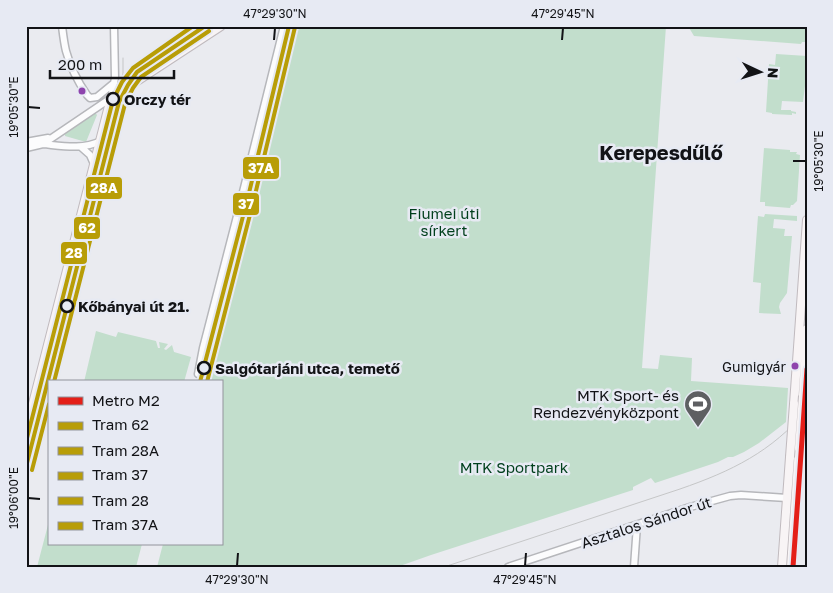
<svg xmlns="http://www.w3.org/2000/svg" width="833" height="593" font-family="'Golos Text',sans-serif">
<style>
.green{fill:#c2decc}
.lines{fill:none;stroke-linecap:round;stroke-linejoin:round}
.minor-casing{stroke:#b6b7bb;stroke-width:9}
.major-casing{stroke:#c0babe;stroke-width:10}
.minor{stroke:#fcfcfd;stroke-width:6}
.major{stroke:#f8f4f5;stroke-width:8}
.tram{stroke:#c5c6c7;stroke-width:1}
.rail{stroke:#c5c6c7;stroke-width:1}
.major-bridge-casing{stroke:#c0babe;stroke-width:10;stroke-linecap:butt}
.major-bridge{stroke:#f8f4f5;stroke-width:8}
.tram-1-casing{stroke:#e7eaf3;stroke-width:8}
.tram-2-casing{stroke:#e7eaf3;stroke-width:8}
.tram-3-casing{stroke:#e7eaf3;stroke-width:8}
.tram-4-casing{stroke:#e7eaf3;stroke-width:8}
.tram-5-casing{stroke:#e7eaf3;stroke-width:8}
.tram-1{stroke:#b89d07;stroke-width:4}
.tram-2{stroke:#b89d07;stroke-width:4}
.tram-3{stroke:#b89d07;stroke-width:4}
.tram-4{stroke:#b89d07;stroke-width:4}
.tram-5{stroke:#b89d07;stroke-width:4}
.metro-1-casing{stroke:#e7eaf3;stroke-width:9}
.metro-1{stroke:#e41f18;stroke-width:5}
.ticks{fill:none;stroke:#121316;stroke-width:2}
.bus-dot{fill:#8e44ad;stroke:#e7eaf3;stroke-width:2}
.stop-dot{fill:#e7eaf3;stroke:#121316;stroke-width:2.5}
.labels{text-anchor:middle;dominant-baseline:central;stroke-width:5;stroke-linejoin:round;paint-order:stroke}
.bus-label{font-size:14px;fill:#121316;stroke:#e7eaf3;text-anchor:end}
.stop-label{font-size:15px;font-weight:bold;fill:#121316;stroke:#e7eaf3;text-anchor:start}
.park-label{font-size:15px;fill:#003f1c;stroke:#e7eaf3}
.poi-label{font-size:15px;fill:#121316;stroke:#e7eaf3;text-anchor:end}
.street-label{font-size:15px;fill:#121316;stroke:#e7eaf3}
.district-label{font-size:20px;font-weight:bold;fill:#121316;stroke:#e7eaf3}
.line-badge{stroke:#e7eaf3;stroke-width:2}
.badge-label{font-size:14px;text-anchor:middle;font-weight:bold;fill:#fff}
.neatline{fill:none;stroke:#121316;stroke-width:2}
.ticks-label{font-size:12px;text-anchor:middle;fill:#121316}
</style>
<rect width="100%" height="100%" fill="#eaebf0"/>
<path class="green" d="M291 26H666L642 368 658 369 660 355 692 358 691 381 788 388 786 422 759 443 744 452 733 457H728L718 462 655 483 651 478 633 487V490L431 555 397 567H157L163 544H221V382H202Z
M688 26H805V42H802L801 44 694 36Z
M776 54 807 56V70L803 102 782 101 781 110H791V111L796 112V114L792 113V115L772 114V113L766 112 769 64 775 65Z
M94 111 97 115 86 142 65 136V131Z
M764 148 790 150V152H797L796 154 800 155 797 201 793 205H791L790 208 765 206V202H760Z
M765 214 797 216V221L774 219 773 228 785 229 784 236H792L787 293 780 303 779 307 781 314 759 313 761 283 753 282 758 216 764 217Z
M96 331 116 337 118 332 156 341 158 348H160L159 342 168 344 164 349 166 350 172 345 174 352 191 357 184 382H84Z
M49 521V544H142L136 567H37Z"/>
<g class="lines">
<g class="minor-casing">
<path id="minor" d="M62 26C63 34 64 43 66 51 70 66 78 82 87 95L90 98 97 97 114 83
M26 142 48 138
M43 144C63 146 82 150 101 141
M81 147 90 155 94 164
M26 148 43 144 111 98 115 78 114 26
M198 374 203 348 236 220 284 26
M508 567 690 507 730 496 741 495 787 498
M634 567 637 525"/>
</g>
<g class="major-casing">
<path id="major" d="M803 396 807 329
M794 404 807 220
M26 431 111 98 221 26
M782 567 790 457
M791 567 799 448"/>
</g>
<use href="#minor" class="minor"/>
<use href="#major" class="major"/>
<path class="tram" d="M116 111 123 73V58"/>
<path class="rail" d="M444 567 680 489C732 471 771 452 807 410"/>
<g class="major-bridge-casing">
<path id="major-bridge" d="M799 448 803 396
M790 457 794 404"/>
</g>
<use href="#major-bridge" class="major-bridge"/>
<g class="tram-1-casing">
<path id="tram-1" d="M26 467 119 102 128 85 137 72 205 26"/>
</g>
<g class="tram-2-casing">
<path id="tram-2" d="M54 382 125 104 133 88 141 77 209 31
M32 470 49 404"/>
</g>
<g class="tram-3-casing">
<path id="tram-3" d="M200 382 249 193 289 26"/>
</g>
<g class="tram-4-casing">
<path id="tram-4" d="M26 442 113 100 122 82 133 68 193 26"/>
</g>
<g class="tram-5-casing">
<path id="tram-5" d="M207 382 255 195 295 27"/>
</g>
<use href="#tram-1" class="tram-1"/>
<use href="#tram-2" class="tram-2"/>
<use href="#tram-3" class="tram-3"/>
<use href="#tram-4" class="tram-4"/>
<use href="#tram-5" class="tram-5"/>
<g class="metro-1-casing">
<path id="metro-1" d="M793 567 807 369"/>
</g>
<use href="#metro-1" class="metro-1"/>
</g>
<path class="ticks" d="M274 40 275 28M562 40 563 28M28 107 40 108M793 161H806M28 498 40 499M237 566 238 553M525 566 526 553"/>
<defs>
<g id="stadium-pin" transform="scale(1.4375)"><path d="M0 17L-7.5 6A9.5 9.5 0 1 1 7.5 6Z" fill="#5e5f62" stroke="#e7eaf3"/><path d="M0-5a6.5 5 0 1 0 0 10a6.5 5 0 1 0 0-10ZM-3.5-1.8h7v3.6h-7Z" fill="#fff"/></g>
</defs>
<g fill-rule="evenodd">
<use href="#stadium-pin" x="698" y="404"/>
</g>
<g class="bus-dot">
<circle cx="82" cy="91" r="4.5"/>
<circle cx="795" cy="366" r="4.5"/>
</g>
<g class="stop-dot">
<circle cx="113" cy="99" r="6"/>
<circle cx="67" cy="306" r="6"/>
<circle cx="204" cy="368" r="6"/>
</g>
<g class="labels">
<g class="bus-label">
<text x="786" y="366">Gumigyár</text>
</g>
<g class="stop-label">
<text x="124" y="99">Orczy tér</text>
<text x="78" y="306">Kőbányai út 21.</text>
<text x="215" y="368">Salgótarjáni utca, temető</text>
</g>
<g class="park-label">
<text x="444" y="213">Fiumei úti<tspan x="444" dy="17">sírkert</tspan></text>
<text x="514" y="467">MTK Sportpark</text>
</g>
<g class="poi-label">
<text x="679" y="395">MTK Sport- és<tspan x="679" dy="17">Rendezvényközpont</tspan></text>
</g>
<g class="street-label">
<text transform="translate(646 522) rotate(-18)">Asztalos Sándor út</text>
</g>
<g class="district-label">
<text x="661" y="152">Kerepesdűlő</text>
</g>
</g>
<g class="line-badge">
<rect x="242" y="156" width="38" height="24" rx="5" fill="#b89d07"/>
<rect x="85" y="176" width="38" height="24" rx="5" fill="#b89d07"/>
<rect x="232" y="192" width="28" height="24" rx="5" fill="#b89d07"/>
<rect x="73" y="216" width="28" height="24" rx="5" fill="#b89d07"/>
<rect x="60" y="241" width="28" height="24" rx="5" fill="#b89d07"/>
</g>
<g class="badge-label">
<text x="261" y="173">37A</text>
<text x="104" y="193">28A</text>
<text x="246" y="209">37</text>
<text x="87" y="233">62</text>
<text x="74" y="258">28</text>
</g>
<rect width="833" height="593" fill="none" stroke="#e7eaf3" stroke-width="55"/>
<rect x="48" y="380" width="175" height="165" fill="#e7eaf3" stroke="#92949b"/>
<rect x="58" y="397" width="25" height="8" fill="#e41f18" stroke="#92949b"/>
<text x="92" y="406" font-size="15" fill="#121316">Metro M2</text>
<rect x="58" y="422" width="25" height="8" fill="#b89d07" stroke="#92949b"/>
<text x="92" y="430" font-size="15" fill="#121316">Tram 62</text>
<rect x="58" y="447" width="25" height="8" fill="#b89d07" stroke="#92949b"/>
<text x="92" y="456" font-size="15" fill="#121316">Tram 28A</text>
<rect x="58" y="472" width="25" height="8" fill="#b89d07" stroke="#92949b"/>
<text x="92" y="480" font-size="15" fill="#121316">Tram 37</text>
<rect x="58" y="497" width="25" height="8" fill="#b89d07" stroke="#92949b"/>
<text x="92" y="506" font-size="15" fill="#121316">Tram 28</text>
<rect x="58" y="522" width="25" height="8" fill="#b89d07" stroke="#92949b"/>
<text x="92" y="530" font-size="15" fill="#121316">Tram 37A</text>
<g transform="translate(760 72) rotate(94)" stroke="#e7eaf3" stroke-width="4" paint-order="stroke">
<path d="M0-4L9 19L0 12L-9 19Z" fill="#121316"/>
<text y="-8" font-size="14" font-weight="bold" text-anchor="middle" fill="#121316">N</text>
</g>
<path d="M50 70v8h124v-8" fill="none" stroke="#121316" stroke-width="2.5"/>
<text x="58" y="70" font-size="15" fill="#121316" stroke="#e7eaf3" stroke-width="4" paint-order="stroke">200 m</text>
<rect x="28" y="28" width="778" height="538" class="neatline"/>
<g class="ticks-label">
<text x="275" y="18">47°29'30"N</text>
<text x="563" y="18">47°29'45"N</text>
<text transform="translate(14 107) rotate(-90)" y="4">19°05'30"E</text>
<text transform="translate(819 161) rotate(-90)" y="4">19°05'30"E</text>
<text transform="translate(14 498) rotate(-90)" y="4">19°06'00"E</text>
<text x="237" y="584">47°29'30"N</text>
<text x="525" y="584">47°29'45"N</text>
</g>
</svg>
